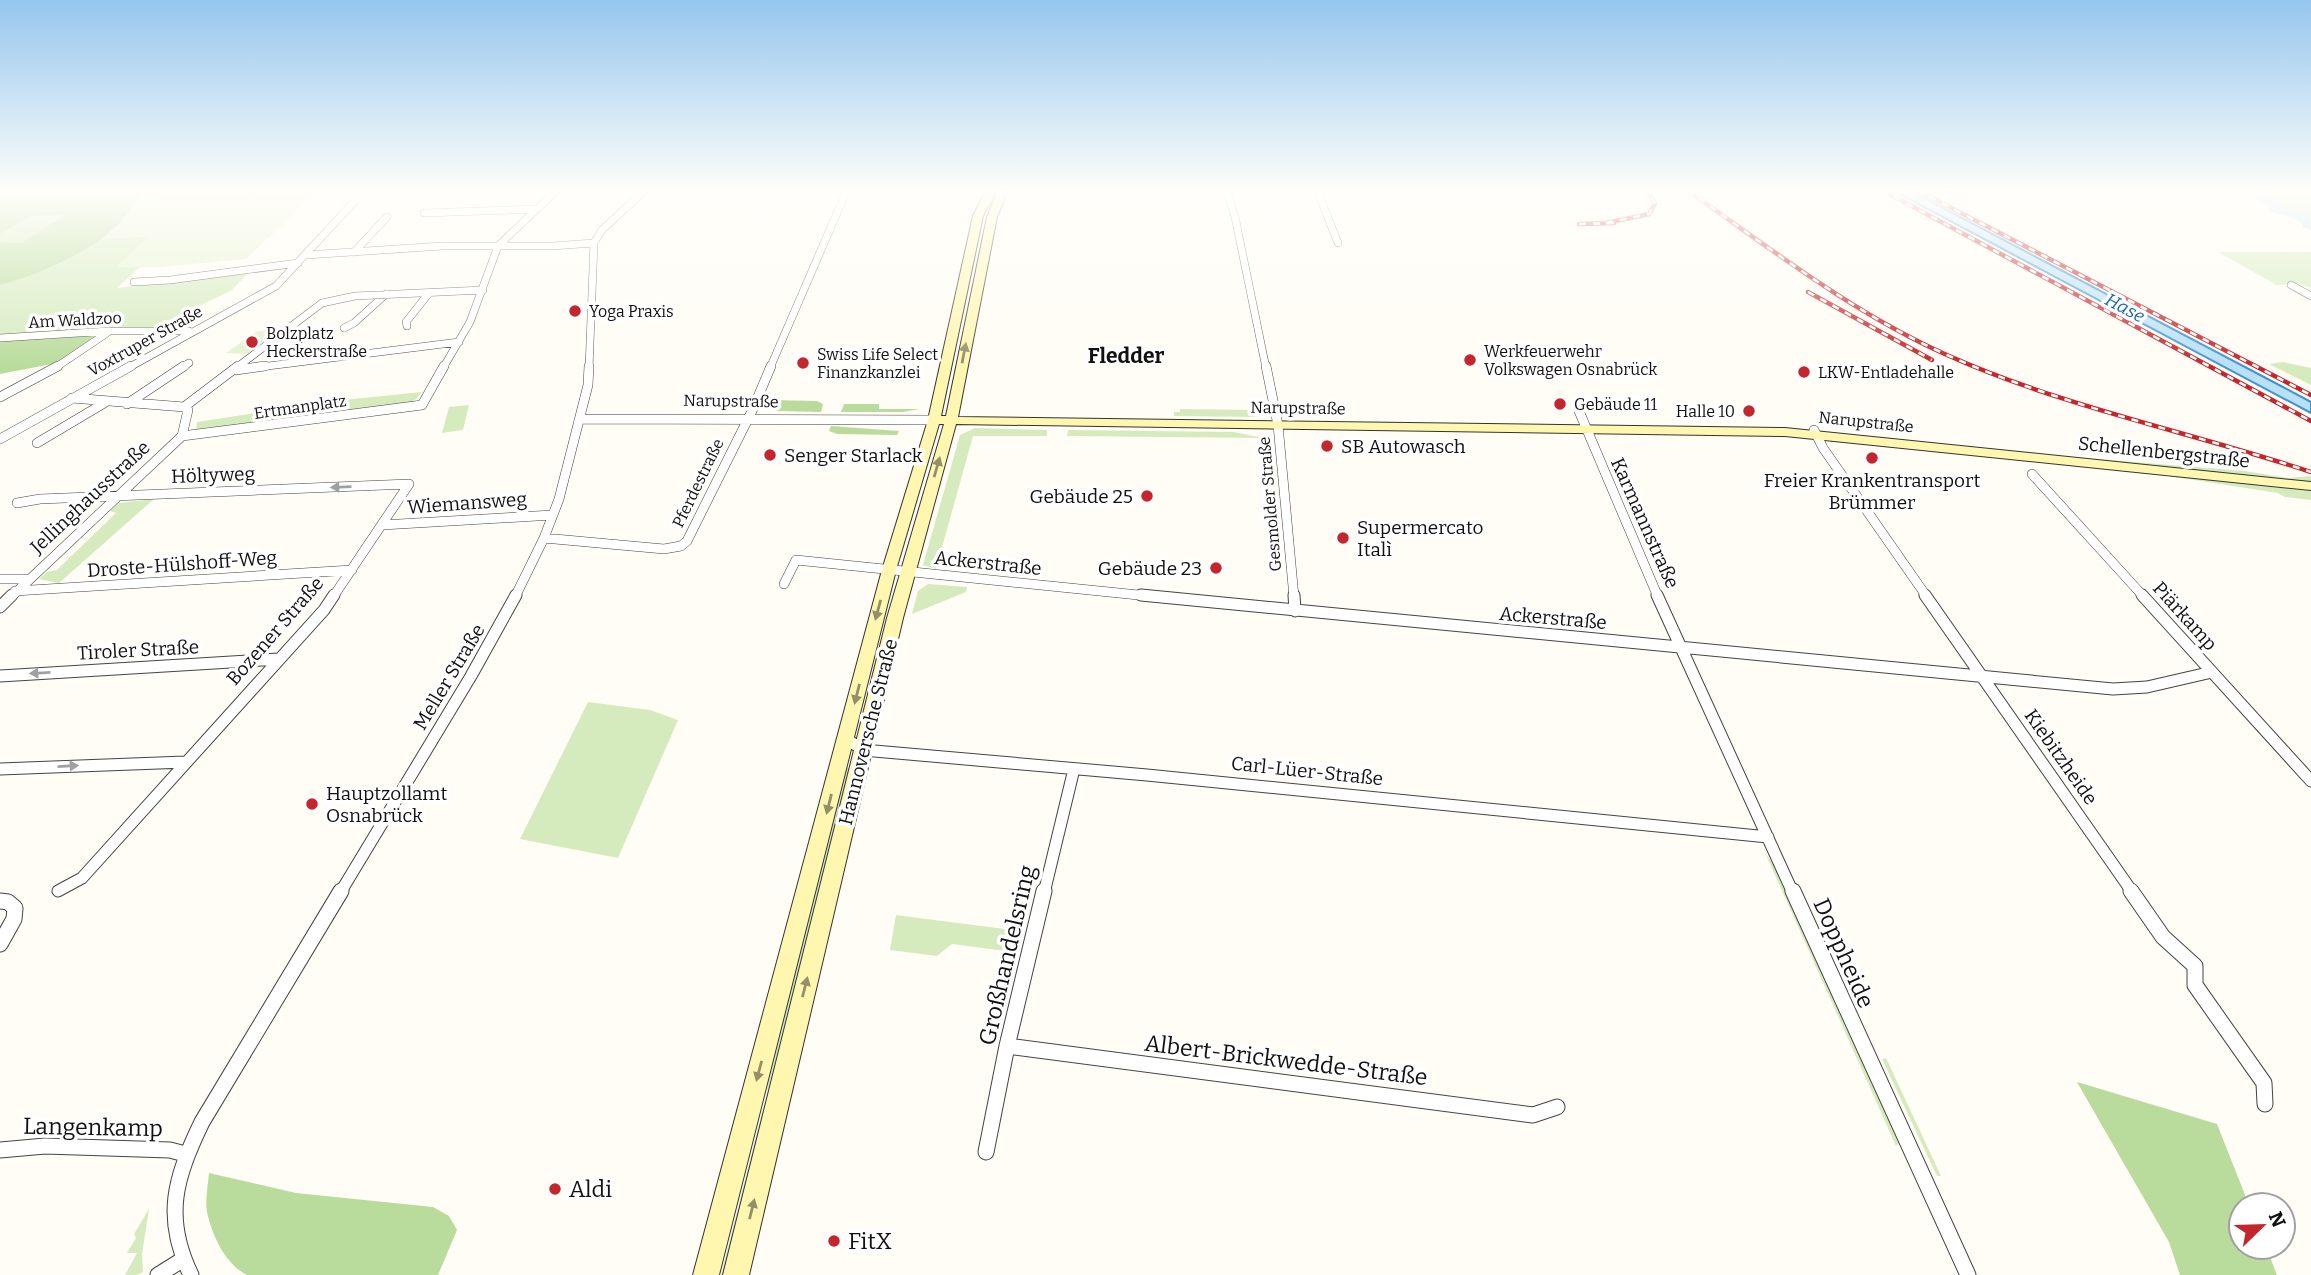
<svg xmlns="http://www.w3.org/2000/svg" width="2311" height="1275" font-family="Bitter,serif">
<style>
.green{fill:#d5ebbd}
.forest{fill:#b9dc9c}
.pitch{fill:#e6f2cf}
.water{fill:#b9e0f7;stroke:#3f96cf;stroke-width:2}
.lines{fill:none;stroke-linecap:round;stroke-linejoin:round}
.river{fill:#b9e0f7;fill-rule:evenodd}
.street-far3-casing{stroke:#444;stroke-width:8}
.street-far2-casing{stroke:#444;stroke-width:10}
.street-far1-casing{stroke:#444;stroke-width:13}
.street-casing{stroke:#444;stroke-width:17}
.secondary-casing{stroke:#333;stroke-width:2}
.street-far3{stroke:#fff;stroke-width:7}
.street-far2{stroke:#fff;stroke-width:9}
.street-far1{stroke:#fff;stroke-width:11}
.street{stroke:#fff;stroke-width:15}
.secondary{fill:#fff6b0;fill-rule:evenodd}
.rail-casing{stroke:#c4262e;stroke-width:4.5}
.rail{stroke:#fff;stroke-width:2.5;stroke-dasharray:7;stroke-linecap:butt}
.oneway{fill:#948f68}
.oneway2{fill:#a0a0a0}
.poi-dot{fill:#c4262e;stroke:#fff;stroke-width:2.5}
.labels{text-anchor:middle;dominant-baseline:central;stroke-width:7;stroke-linejoin:round;paint-order:stroke}
.far-poi-label{font-size:16px;fill:#111;stroke:#fff;text-anchor:start}
.far-street-label{font-size:16px;fill:#111;stroke:#fff}
.far-water-label{font-size:18px;font-style:italic;fill:#1768a6;stroke:#fff}
.poi-label{font-size:19px;fill:#111;stroke:#fff;text-anchor:start}
.street-label{font-size:19px;fill:#111;stroke:#fff}
.far-district-label{font-size:21px;font-weight:bold;fill:#111;stroke:#fff}
.near-street-label{font-size:23px;fill:#111;stroke:#fff}
.near-poi-label{font-size:23px;fill:#111;stroke:#fff;text-anchor:start}
</style>
<rect width="100%" height="100%" fill="#fffdf5"/>
<path class="green" d="M2240 190H2306L2311 192V228Z
M66 215 21 243 0 242V234L32 216Z
M151 236 117 266 140 267 117 288 250 271 232 290 154 328 0 336V285L59 263 101 239Z
M2218 252H2311V288L2298 284 2277 285Z
M2283 362 2311 368V385L2269 364Z
M422 392 413 402 196 430 197 422 343 400Z
M469 405 463 430 442 433 449 407Z
M1180 409 1258 410 1255 417 1174 416V412H1180Z
M975 428 1047 430V436H973L936 569 923 565 960 435Z
M1068 430 1233 432 1264 438 1067 436Z
M2098 459 2245 471 2288 478 2311 476V481L2278 480Z
M2156 474 2311 491V500L2285 497 2278 493Z
M154 499 59 583 39 579 47 572 57 570 116 513 110 511 119 503Z
M928 584 967 587 966 592 912 614 918 591Z
M588 702 650 710 678 720 618 858 520 839Z
M843 768H853L726 1275H721L767 1093 771 1047Z
M1766 855 1773 863 1899 1143 1896 1146Z
M896 915 1019 931 1013 952 952 944 937 956 890 950Z
M1886 1058 1941 1176H1937L1882 1059Z
M149 1209 142 1254 143 1272 137 1275H125L137 1253H127L136 1238 134 1234Z"/>
<path class="forest" d="M0 190H182L142 194C135 204 127 216 118 225 91 252 37 275 0 285V242L21 243 65 215 32 216 0 234Z
M104 332 57 363 0 374V338Z
M769 400 817 401 823 404 821 412 776 411 767 406Z
M844 404H879V409H920L903 412H841Z
M831 426 899 431 897 435 837 434 829 431Z
M2077 1082 2217 1124 2249 1205H2241V1247H2266L2277 1275H2180L2169 1242Z
M209 1173 296 1193 433 1207 449 1216 457 1230 438 1275H247C225 1264 212 1235 207 1212 205 1200 208 1185 209 1173Z"/>
<path class="pitch" d="M182 190H319L246 259 161 267H116L150 236 101 239 119 224 142 194Z
M257 331H277L247 354 226 353Z"/>
<path class="water" d="M1892 190H1909L2281 386 2311 402V413Z"/>
<g class="lines">
<path class="river" d="M2240 190H2256L2273 197 2280 206 2309 214 2311 230 2303 227 2301 220 2272 212 2265 203Z"/>
<g class="street-far3-casing">
<path id="street-far3" d="M1226 190 1235 217 1266 368
M1317 190 1338 243
M424 213 536 209
M354 252 387 217
M306 255 442 246H552L594 243
M134 282 170 280 298 263
M2291 285 2311 296
M407 326 406 322 429 293
M344 328 354 323 386 294
M0 338 109 331H189
M55 368 107 333
M128 368 276 286 365 190
M181 368 189 363
M236 368 322 303 355 296 483 290
M252 368 459 342
M443 368 470 322 498 246 557 190
M589 368 594 243 602 230 645 190
M770 368 847 190"/>
</g>
<g class="street-far2-casing">
<path id="street-far2" d="M1266 366 1278 425 1294 597
M236 370 265 366
M0 397 58 366
M72 398 184 407 238 366
M127 404 184 366
M1579 411 1658 597
M581 419 934 420
M1814 430 1823 448 1927 597
M182 436 422 405 444 366
M0 439 131 366
M37 443 106 402
M2032 474 2144 597
M17 503 40 499 409 484
M382 525 553 515
M544 538 664 549 681 546 687 541 752 411 771 366
M0 579H27
M784 584 796 560 1158 597
M15 591 352 570
M11 597 182 436 188 410 184 407
M333 597 409 484
M515 597 544 538 559 499 588 385 589 366"/>
</g>
<g class="street-far1-casing">
<path id="street-far1" d="M1141 595 2113 689 2147 687 2212 672
M1294 595 1295 611
M1657 595 1793 893
M1925 595 2133 893
M2142 595 2311 781
M0 607 12 595
M0 676 279 659
M845 738 863 750 1147 775 1768 837
M0 769 185 762
M58 891 82 878 324 610 334 595
M340 893 471 676 516 595
M1044 893 1074 769"/>
</g>
<g class="street-casing">
<path id="street" d="M1793 891 1968 1275
M2131 891 2163 937 2195 966V985L2264 1083 2265 1104
M0 901 8 902 15 908 14 919 0 944
M1007 1046 1533 1115 1557 1107
M0 1150 45 1146 170 1150 185 1154
M986 1152 1007 1046 1044 891
M158 1275 182 1260
M191 1275C163 1217 175 1178 202 1122L341 891"/>
</g>
<g class="secondary-casing">
<path id="secondary" d="M986 190H996L983 216 941 416H946L987 217 998 190H1008L997 217 958 417 1785 428 2311 482V490L1785 436 956 424 903 618 749 1275H723L887 618 944 424H939L896 570 719 1275H693L882 570 928 420 973 216Z"/>
</g>
<use href="#street-far3" class="street-far3"/>
<use href="#street-far2" class="street-far2"/>
<use href="#street-far1" class="street-far1"/>
<use href="#street" class="street"/>
<use href="#secondary" class="secondary"/>
<g class="rail-casing">
<path id="rail" d="M1687 190C1771 249 1853 313 1947 355 2063 407 2190 432 2311 472
M1882 190 2311 421
M1917 190 2311 395
M1606 223 1649 214 1655 204 1647 190
M1579 224 1614 223
M1808 292 1932 360"/>
</g>
<use href="#rail" class="rail"/>
</g>
<defs><path id="oneway-solid" d="M-6-.8H1V-3.2L6.5 0L1 3.2V.8H-6Z" transform="scale(1.75)"/></defs>
<g class="oneway">
<use href="#oneway-solid" transform="translate(964 353) rotate(-79)"/>
<use href="#oneway-solid" transform="translate(937 467) rotate(-74)"/>
<use href="#oneway-solid" transform="translate(878 610) rotate(105)"/>
<use href="#oneway-solid" transform="translate(857 694) rotate(104)"/>
<use href="#oneway-solid" transform="translate(829 804) rotate(104)"/>
<use href="#oneway-solid" transform="translate(805 987) rotate(-76)"/>
<use href="#oneway-solid" transform="translate(759 1071) rotate(105)"/>
<use href="#oneway-solid" transform="translate(752 1209) rotate(-76)"/>
</g>
<g class="oneway2">
<use href="#oneway-solid" transform="translate(341 487) rotate(178)"/>
<use href="#oneway-solid" transform="translate(40 673) rotate(177)"/>
<use href="#oneway-solid" transform="translate(68 766) rotate(-3)"/>
</g>
<linearGradient id="sky" x2="0" y2="1"><stop stop-color="#95c6ee"/><stop offset="0.52" stop-color="#fffefa"/><stop offset="1" stop-color="#fffefa" stop-opacity="0"/></linearGradient>
<rect width="2311" height="368" fill="url(#sky)"/>
<g class="poi-dot">
<circle cx="575" cy="311" r="7"/>
<circle cx="252" cy="342" r="7"/>
<circle cx="1470" cy="360" r="7"/>
<circle cx="803" cy="363" r="7"/>
<circle cx="1804" cy="372" r="7"/>
<circle cx="1560" cy="404" r="7"/>
<circle cx="1749" cy="411" r="7"/>
<circle cx="1327" cy="446" r="7"/>
<circle cx="770" cy="455" r="7"/>
<circle cx="1872" cy="458" r="7"/>
<circle cx="1147" cy="496" r="7"/>
<circle cx="1343" cy="538" r="7"/>
<circle cx="1216" cy="568" r="7"/>
<circle cx="312" cy="804" r="7"/>
<circle cx="555" cy="1189" r="7"/>
<circle cx="834" cy="1241" r="7"/>
</g>
<g class="labels">
<g class="far-poi-label">
<text x="589" y="311">Yoga Praxis</text>
<text x="266" y="333">Bolzplatz<tspan x="266" dy="18">Heckerstraße</tspan></text>
<text x="1484" y="351">Werkfeuerwehr<tspan x="1484" dy="18">Volkswagen Osnabrück</tspan></text>
<text x="817" y="354">Swiss Life Select<tspan x="817" dy="18">Finanzkanzlei</tspan></text>
<text x="1818" y="372">LKW-Entladehalle</text>
<text x="1574" y="404">Gebäude 11</text>
<text x="1735" y="411" text-anchor="end">Halle 10</text>
</g>
<g class="far-street-label">
<text transform="translate(75 320) rotate(-3)">Am Waldzoo</text>
<text transform="translate(145 341) rotate(-29)">Voxtruper Straße</text>
<text transform="translate(731 401) rotate(1)">Narupstraße</text>
<text transform="translate(300 407) rotate(-8)">Ertmanplatz</text>
<text transform="translate(1298 408) rotate(1)">Narupstraße</text>
<text transform="translate(1866 422) rotate(6)">Narupstraße</text>
<text transform="translate(698 483) rotate(-64)">Pferdestraße</text>
<text transform="translate(1270 504) rotate(-95)">Gesmolder Straße</text>
</g>
<g class="far-water-label">
<text transform="translate(2125 308) rotate(28)">Hase</text>
</g>
<g class="poi-label">
<text x="1341" y="446">SB Autowasch</text>
<text x="784" y="455">Senger Starlack</text>
<text x="1872" y="480" text-anchor="middle">Freier Krankentransport<tspan x="1872" dy="22">Brümmer</tspan></text>
<text x="1133" y="496" text-anchor="end">Gebäude 25</text>
<text x="1357" y="527">Supermercato<tspan x="1357" dy="22">Italì</tspan></text>
<text x="1202" y="568" text-anchor="end">Gebäude 23</text>
<text x="326" y="793">Hauptzollamt<tspan x="326" dy="22">Osnabrück</tspan></text>
</g>
<g class="street-label">
<text transform="translate(2164 452) rotate(6)">Schellenbergstraße</text>
<text transform="translate(213 475) rotate(-2)">Höltyweg</text>
<text transform="translate(90 497) rotate(-43)">Jellinghausstraße</text>
<text transform="translate(467 503) rotate(-4)">Wiemansweg</text>
<text transform="translate(1645 523) rotate(66)">Karmannstraße</text>
<text transform="translate(988 563) rotate(6)">Ackerstraße</text>
<text transform="translate(182 564) rotate(-4)">Droste-Hülshoff-Weg</text>
<text transform="translate(2185 616) rotate(48)">Piärkamp</text>
<text transform="translate(1553 618) rotate(5)">Ackerstraße</text>
<text transform="translate(275 631) rotate(-49)">Bozener Straße</text>
<text transform="translate(138 650) rotate(-3)">Tiroler Straße</text>
<text transform="translate(449 677) rotate(-59)">Meller Straße</text>
<text transform="translate(868 732) rotate(-76)">Hannoversche Straße</text>
<text transform="translate(2061 757) rotate(55)">Kiebitzheide</text>
<text transform="translate(1307 771) rotate(6)">Carl-Lüer-Straße</text>
</g>
<g class="far-district-label">
<text x="1126" y="356">Fledder</text>
</g>
<g class="near-street-label">
<text transform="translate(1844 953) rotate(66)">Doppheide</text>
<text transform="translate(1007 955) rotate(-77)">Großhandelsring</text>
<text transform="translate(1286 1060) rotate(7)">Albert-Brickwedde-Straße</text>
<text transform="translate(93 1127) rotate(1)">Langenkamp</text>
</g>
<g class="near-poi-label">
<text x="569" y="1189">Aldi</text>
<text x="848" y="1241">FitX</text>
</g>
</g>
<g transform="translate(2262 1226) rotate(67)"><circle r="33" fill="#ffffff" stroke="#a0a0a0" stroke-width="2"/>
<path d="M0-5L12 26L0 18L-12 26Z" fill="#c4262e"/>
<text y="-10" font-size="19" font-weight="bold" text-anchor="middle" fill="#111111">N</text>
</g>
</svg>
